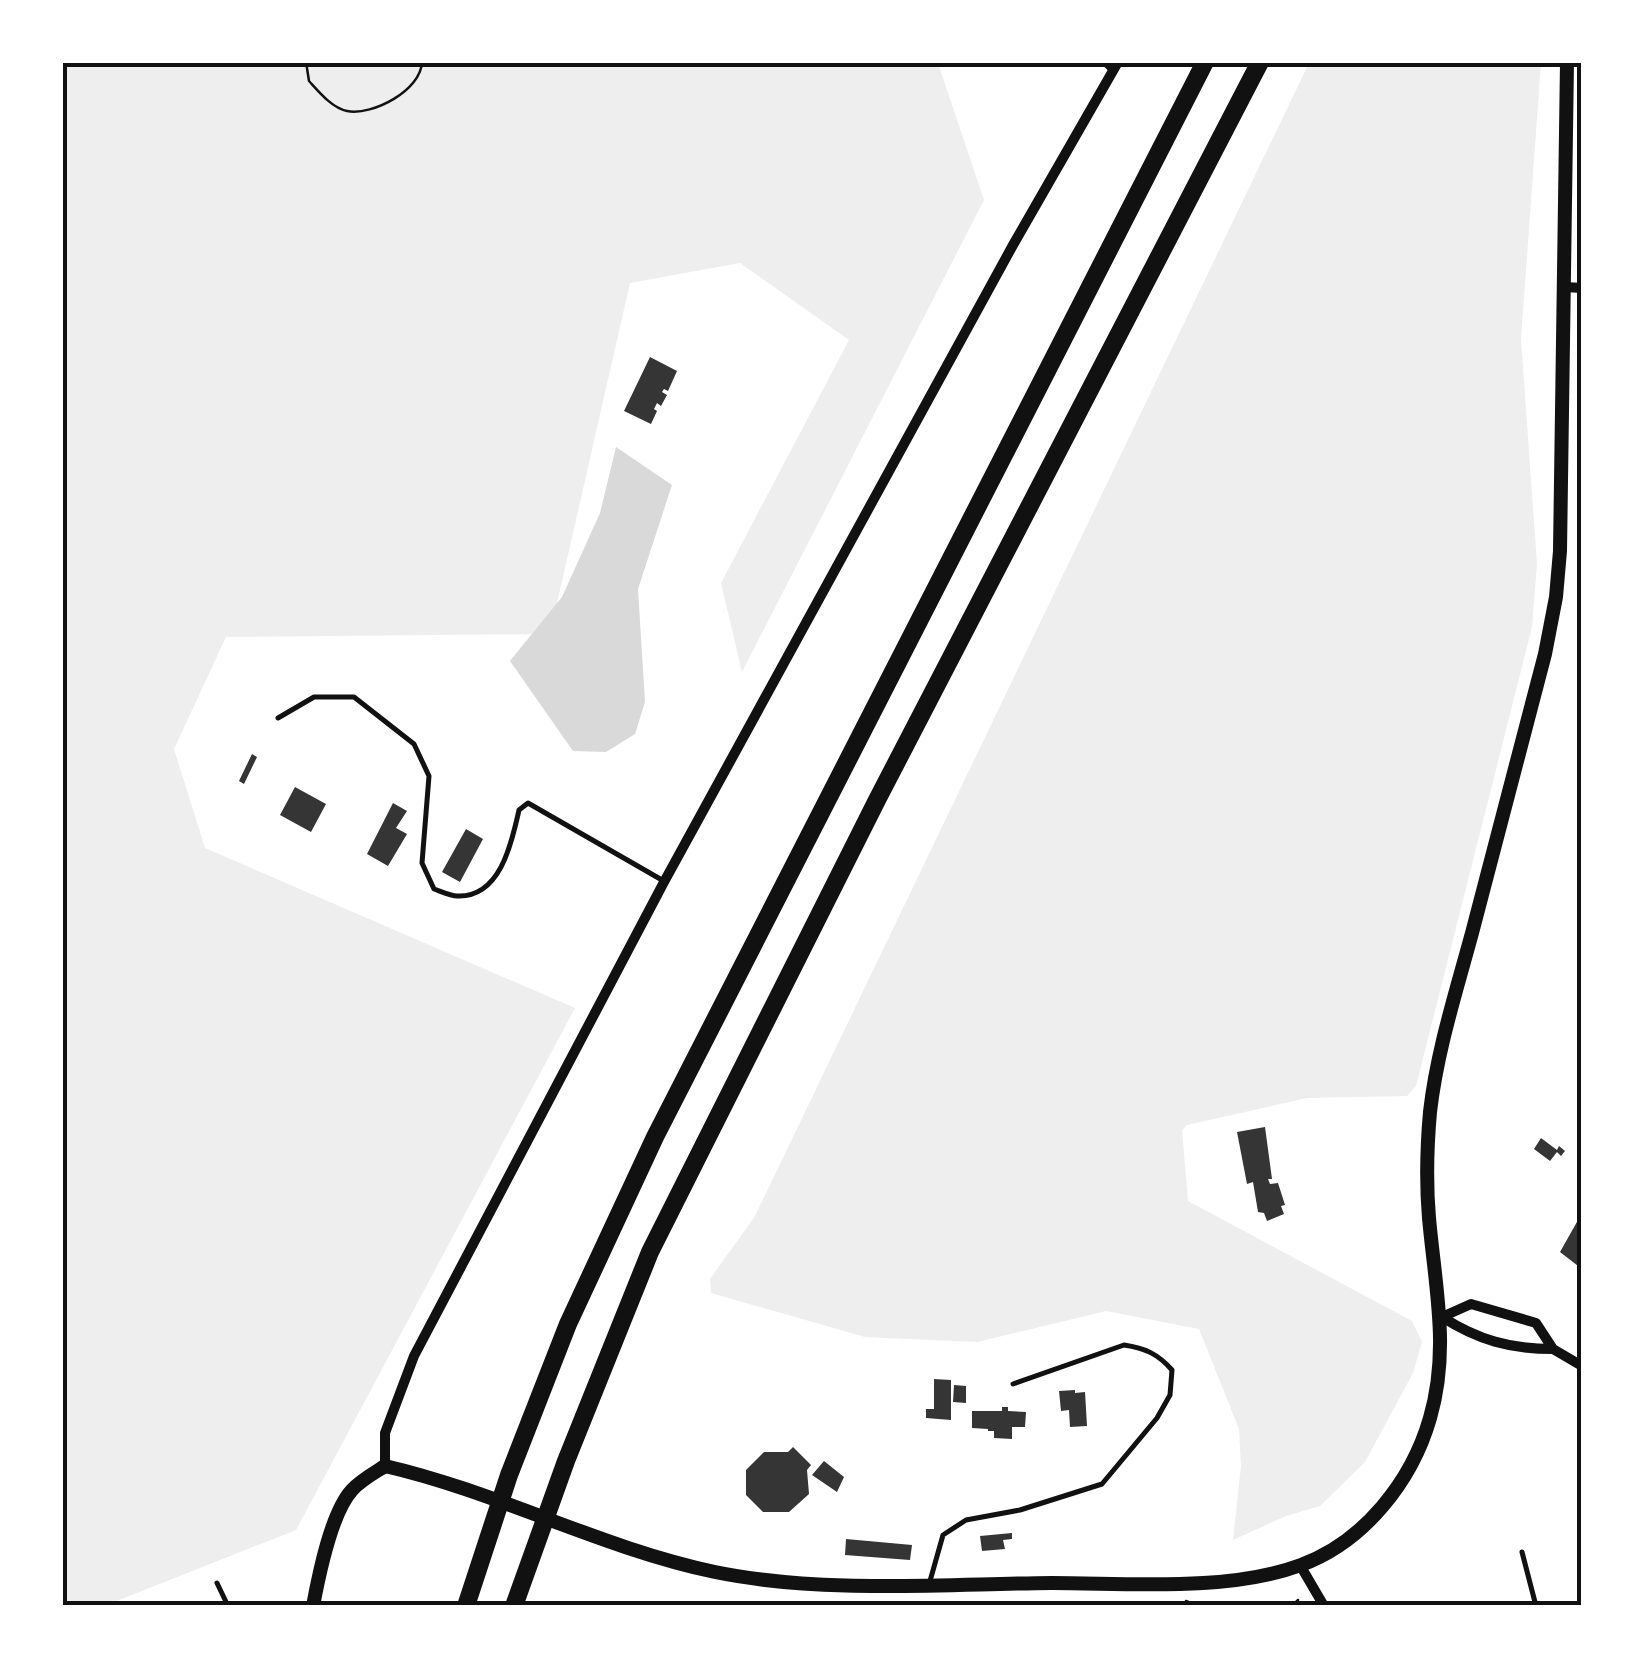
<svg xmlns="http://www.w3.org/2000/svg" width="1644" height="1668" font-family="'Noto Serif',serif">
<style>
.green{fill:#eee}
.water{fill:#d9d9d9}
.building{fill:#353535}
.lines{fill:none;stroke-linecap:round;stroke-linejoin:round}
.path{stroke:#111;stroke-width:2.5}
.service{stroke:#111;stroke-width:5}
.minor{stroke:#111;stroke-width:10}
.secondary{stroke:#111;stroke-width:14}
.motorway{stroke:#111;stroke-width:18}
.neatline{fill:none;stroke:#111;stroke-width:4}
</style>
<rect width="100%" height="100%" fill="#fff"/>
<path class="green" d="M62 63H938L984 200 742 672 721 583 849 340 740 263 630 283 550 634 226 637 174 749 205 848 575 1008 296 1530 104 1606 62 1605Z
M1309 63H1541L1521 339 1537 564 1532 627 1416 1086 1407 1096 1307 1098 1187 1125 1182 1130 1188 1201 1412 1321 1422 1342 1413 1373 1365 1462 1320 1506 1286 1516 1233 1540 1241 1466 1239 1429 1199 1329 1106 1311 977 1342 865 1337 711 1293 710 1279 755 1216Z"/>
<path class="water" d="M616 447 672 485 638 589 645 702 635 734 606 752 573 751 510 661 562 597 600 513Z"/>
<path class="building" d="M650 357 677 371 668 391 664 389 662 392 667 395 661 406 657 403 654 409 657 411 651 424 624 411Z
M252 754 257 757 244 784 239 781Z
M295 787 326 804 311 832 280 815Z
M393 803 407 811 396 828 407 834 388 866 367 854Z
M466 829 483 839 460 882 442 872Z
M1265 1127 1272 1179H1268L1270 1184 1278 1183 1285 1205 1281 1206 1284 1214 1267 1221 1264 1213 1258 1212 1253 1182 1247 1184 1237 1132Z
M1541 1138 1557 1150 1559 1146 1565 1151 1561 1156 1557 1152 1550 1161 1534 1149Z
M1582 1213V1269L1560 1252Z
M934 1379 951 1380V1420L926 1418V1409H934Z
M954 1385 966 1386V1403L953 1402Z
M1075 1390V1393L1085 1392 1087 1426 1070 1427 1069 1410 1061 1411 1059 1391Z
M1002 1407H1008V1411L1026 1412 1025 1427H1012V1439L994 1438V1431H988V1429L972 1428V1411H1002Z
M793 1447 811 1465 807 1470 809 1494 789 1512H763L746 1495V1470L764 1452H788Z
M824 1461 844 1477 837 1492 812 1475Z
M1012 1533V1539L1003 1540 1005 1549 982 1551 980 1536Z
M846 1539 912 1545 910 1560 845 1555Z"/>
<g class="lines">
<path class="path" d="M306 62 309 81C319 92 332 108 347 111 373 116 421 90 422 62
M1186 1601 1198 1606
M1230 1606H1241
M1292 1606 1298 1600"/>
<path class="service" d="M1103 62 1112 71
M278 718 314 697H354L414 744 429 776 422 863 434 889C440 891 451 896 457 896 501 898 512 841 519 810L528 803 662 880
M1522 1552 1536 1606
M930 1581 943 1535 966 1520 1020 1510 1102 1484 1157 1418 1170 1395 1172 1370C1158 1354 1145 1348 1124 1345L1013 1384
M217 1583 228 1606"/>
<path class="minor" d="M1565 287 1582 288
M1442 1317 1471 1304 1536 1323 1553 1349 1582 1366
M1442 1317C1478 1340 1510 1349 1553 1349
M385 1466V1433L414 1356 664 882 1013 245 1118 62
M1300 1565 1324 1606"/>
<path class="secondary" d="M313 1606C319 1574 331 1513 352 1490 361 1480 374 1473 385 1466 498 1492 601 1548 715 1572 822 1594 943 1584 1052 1583 1129 1583 1228 1592 1301 1565 1364 1542 1412 1481 1430 1418 1450 1350 1435 1286 1429 1218 1426 1183 1427 1146 1430 1112 1437 1051 1456 992 1472 933 1496 840 1520 747 1545 654L1556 597 1560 551 1567 62"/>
<path class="motorway" d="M466 1606 509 1475 568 1324 655 1137 1205 62
M514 1606 566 1461 650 1252 877 800 1260 62"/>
</g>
<rect width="1644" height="1668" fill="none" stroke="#ffffff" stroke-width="130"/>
<rect x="65" y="65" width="1514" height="1538" class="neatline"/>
</svg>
